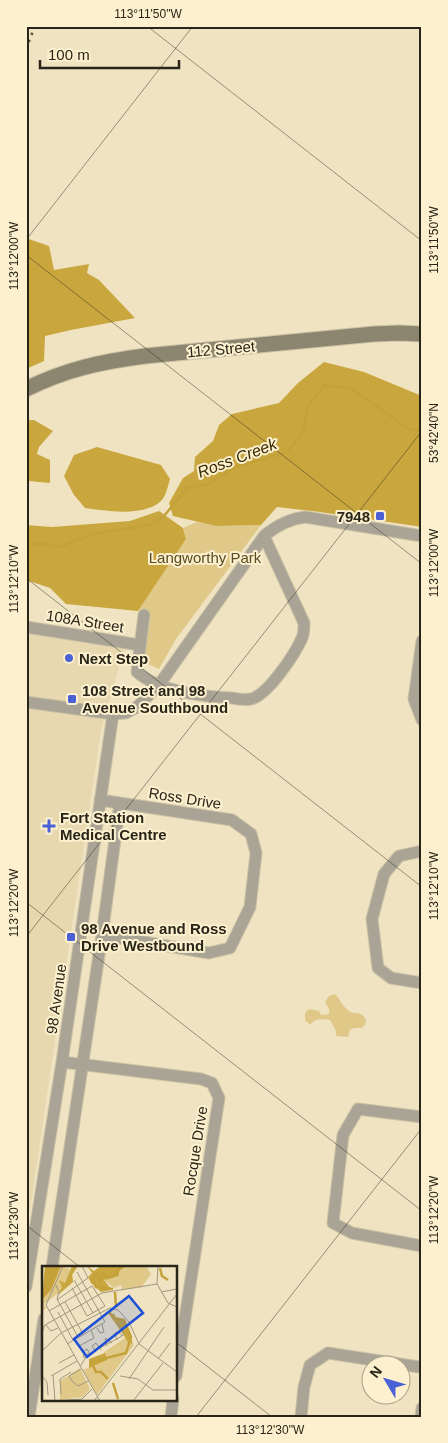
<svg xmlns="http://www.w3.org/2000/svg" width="448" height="1443" font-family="Arial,sans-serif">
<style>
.built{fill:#e7d8b0}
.green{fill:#e0c889}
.forest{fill:#c9a73e}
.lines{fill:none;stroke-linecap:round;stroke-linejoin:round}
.stream{stroke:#c5a239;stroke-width:2.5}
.minor-casing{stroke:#cbc1a3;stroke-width:13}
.secondary-casing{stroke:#cbc1a3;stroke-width:17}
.minor{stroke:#a9a496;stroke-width:11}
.secondary{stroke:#8c8570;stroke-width:15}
.rail{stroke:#56513f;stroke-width:2.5;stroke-dasharray:2.5 5;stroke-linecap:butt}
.ticks{fill:none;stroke:#292518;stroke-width:1;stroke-opacity:0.45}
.poi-dot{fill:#4961d5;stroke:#fcf0cf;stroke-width:2}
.labels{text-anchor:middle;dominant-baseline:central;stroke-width:4;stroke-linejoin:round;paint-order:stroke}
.street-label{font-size:15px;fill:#292518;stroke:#fcf0cf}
.poi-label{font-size:15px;font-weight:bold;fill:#292518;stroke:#fcf0cf;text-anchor:start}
.park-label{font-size:15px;fill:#594b20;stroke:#fcf0cf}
.water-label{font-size:16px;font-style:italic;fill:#392b00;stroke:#fcf0cf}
.inset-river{fill:none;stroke:#c5a239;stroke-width:2.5}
.inset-road{fill:none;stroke:#a0977e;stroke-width:1}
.view{fill:#1d4ed8;fill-opacity:0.15;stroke:#1d4ed8;stroke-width:2.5}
.inset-edge{fill:none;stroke:#292518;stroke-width:2.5}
.neatline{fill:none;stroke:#292518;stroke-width:2}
.ticks-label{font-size:12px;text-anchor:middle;fill:#292518}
</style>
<rect width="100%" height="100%" fill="#efe3c2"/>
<path class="built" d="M26 623 126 643 101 730 30 1210H26Z"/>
<path class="green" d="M197 522 216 526 261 525 176 639 159 669 141 661 146 615 138 611 186 539 183 528Z
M335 994C340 999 343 1007 349 1011 356 1016 360 1009 366 1020L365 1025 361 1028H354L350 1030 348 1037 336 1036V1031L330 1020C322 1019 315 1018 310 1025L305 1020V1013L309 1009 319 1011 321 1015 329 1014V1009L325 1002 329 996Z"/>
<path class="forest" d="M26 238 49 246 54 270 89 264 87 273 99 280 135 318 71 330 45 336 44 361 26 369Z
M324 362 364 372 422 396V527L320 512 277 507 261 525 216 526 173 516 169 503 183 478 194 471 195 457 213 441 219 425 232 414 279 403 298 383Z
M26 420H34L53 431 39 447 37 454 50 460V483L29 481 26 484Z
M97 447 161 465 170 479C168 486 166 496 161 501 144 517 106 511 85 508L74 495 64 476 74 455Z
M159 511 183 528 186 539 138 611 66 604 50 588 26 580V525L52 527 130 521Z"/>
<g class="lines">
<path class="stream" d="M26 544H45L60 547 92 534 149 525 164 516 187 488 208 484 235 467 285 453 302 435 308 406 325 385 352 389 410 430 422 431"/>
<g class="minor-casing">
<path id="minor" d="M144 615 137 672C158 691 204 697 232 698 237 699 245 700 251 699 268 695 295 654 302 638 304 634 304 628 304 623L264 536
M26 627 140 645
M422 641 414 699 422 720
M26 702 113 714 126 713 137 707 159 685 264 536C276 526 288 519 305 517L422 536
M100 800 232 820 251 834 256 853 250 907 230 948 209 953 102 935
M422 851 399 856 384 874 372 919 378 968 391 978 422 983
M62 1062 201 1079 212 1083 219 1098 176 1376
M422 1117 358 1109 343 1135 333 1223 352 1233 422 1246
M52 1267 102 935 120 803
M26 1287 62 1062 113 714
M29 1417 44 1319
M171 1417 173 1399
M301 1417 304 1387 310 1365 328 1353 419 1367 422 1368
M421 1417 422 1408"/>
</g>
<g class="secondary-casing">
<path id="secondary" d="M26 389C67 369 100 362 145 356L374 334 399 333 422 334"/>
</g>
<use href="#minor" class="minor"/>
<use href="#secondary" class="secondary"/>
<path class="rail" d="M26 49 35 26"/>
</g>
<path class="ticks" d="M147 26 422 241M26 240 193 26M26 255 422 564M26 578 422 887M26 902 422 1211M26 937 422 431M26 1225 80 1267M176 1342 272 1417M196 1417 422 1128"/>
<g class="poi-dot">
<rect x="375" y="511" width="10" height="10" rx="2.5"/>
<circle cx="69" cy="658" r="5"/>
<rect x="67" y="694" width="10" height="10" rx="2.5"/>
<path d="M46.5 818.5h5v5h5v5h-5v5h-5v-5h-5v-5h5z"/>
<rect x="66" y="932" width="10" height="10" rx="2.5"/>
</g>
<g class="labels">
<g class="street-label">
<text transform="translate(221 349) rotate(-5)">112 Street</text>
<text transform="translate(85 621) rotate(9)">108A Street</text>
<text transform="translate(185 798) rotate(9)">Ross Drive</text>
<text transform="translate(56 999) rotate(-82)">98 Avenue</text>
<text transform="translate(195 1151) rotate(-81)">Rocque Drive</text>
</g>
<g class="poi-label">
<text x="370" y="516" text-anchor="end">7948</text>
<text x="79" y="658">Next Step</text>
<text x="82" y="690">108 Street and 98<tspan x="82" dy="17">Avenue Southbound</tspan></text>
<text x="60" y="817">Fort Station<tspan x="60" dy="17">Medical Centre</tspan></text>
<text x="81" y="928">98 Avenue and Ross<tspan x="81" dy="17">Drive Westbound</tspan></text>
</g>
<g class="park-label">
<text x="205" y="557">Langworthy Park</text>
</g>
<g class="water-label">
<text transform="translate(237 458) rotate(-21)">Ross Creek</text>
</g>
</g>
<g transform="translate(42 1266)">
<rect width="135" height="135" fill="#efe3c2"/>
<path d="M19 0 30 4 31 16 2 38 4 42 0 45V34ZM84 0H104L109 8 99 22 80 23 79 19 72 22 62 14 77 10V4ZM83 72 92 79 55 129 41 104 59 96 62 86ZM38 102 48 123 41 131 18 134V115Z" fill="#e0c889"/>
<path d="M30 0H36L30 9 31 16 16 29 20 21 17 14 23 17ZM45 0 52 5 59 0H84L77 5V10L62 14 70 24 59 26 49 17 46 11 50 7ZM65 45H71L68 46 70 49 72 47 74 52 83 54 91 78 86 76ZM63 87 65 94 47 102V93Z" fill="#c9a73e"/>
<path d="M3 0H19L9 24 0 34Z" fill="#c5a239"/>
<path class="inset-river" d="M118 2 120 10 126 14M71 23 54 21 51 13 55 8 58 15 61 8 65 12 72 10 80 0M73 26 74 41M66 113 59 106H54L49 96 84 87 89 71 82 54 72 52 67 46M71 117 76 133"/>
<path class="inset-road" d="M21 0 4 39 58 135M116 0 115 18 126 37 135 41M35 6 63 56M32 14 51 47M14 19 17 26 15 33 36 71M30 22 45 50 63 40M119 26 135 23M15 34 46 12 40 0M23 36 41 68M7 45 50 20 63 40M16 46 31 74M75 56 82 68 80 70M4 59 9 65 16 62M55 62 58 67 62 66 60 58M0 66 3 59 60 27 115 18M33 73 37 80 52 72 49 64M75 74 73 67 77 66 80 70M25 78 63 56M97 78 135 106M65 80 63 72 70 77M0 85 19 67 68 42 76 44 87 56 97 78M54 86 50 80 54 77 59 84M42 92 41 85 45 83 48 88M116 93 128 77M17 97 32 89M38 101 45 89 80 70M39 103 27 110 30 115 36 120 46 115M11 109 13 135M0 110 5 116 6 129M9 110 35 95M78 110 96 113 111 124H135M87 113 122 61M19 128 18 113 29 106M12 135 40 133 50 123M52 135 135 28M64 135H84M91 135 121 97"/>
<path class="view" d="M87 30 101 47 45 91 32 73Z"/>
<rect width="135" height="135" class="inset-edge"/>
</g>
<rect width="448" height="1443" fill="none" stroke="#fcf0cf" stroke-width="55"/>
<g transform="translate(386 1380) rotate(308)"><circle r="24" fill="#fcf0cf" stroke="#a89f86"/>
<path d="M0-4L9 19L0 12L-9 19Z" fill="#4961d5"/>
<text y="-8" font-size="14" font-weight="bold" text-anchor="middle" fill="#292518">N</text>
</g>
<path d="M40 60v8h139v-8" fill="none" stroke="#292518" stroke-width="2.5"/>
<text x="48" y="60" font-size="15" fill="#292518" stroke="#fcf0cf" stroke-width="4" paint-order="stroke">100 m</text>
<rect x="28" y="28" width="392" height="1388" class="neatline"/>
<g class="ticks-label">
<text x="148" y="18">113°11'50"W</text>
<text transform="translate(434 240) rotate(-90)" y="4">113°11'50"W</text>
<text transform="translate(14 256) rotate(-90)" y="4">113°12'00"W</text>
<text transform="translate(434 433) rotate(-90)" y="4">53°42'40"N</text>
<text transform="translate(434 563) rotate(-90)" y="4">113°12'00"W</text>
<text transform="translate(14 579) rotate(-90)" y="4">113°12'10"W</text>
<text transform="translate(434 886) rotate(-90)" y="4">113°12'10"W</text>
<text transform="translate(14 903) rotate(-90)" y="4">113°12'20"W</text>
<text transform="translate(434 1210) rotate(-90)" y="4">113°12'20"W</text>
<text transform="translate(14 1226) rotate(-90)" y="4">113°12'30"W</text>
<text x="270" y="1434">113°12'30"W</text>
</g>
</svg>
